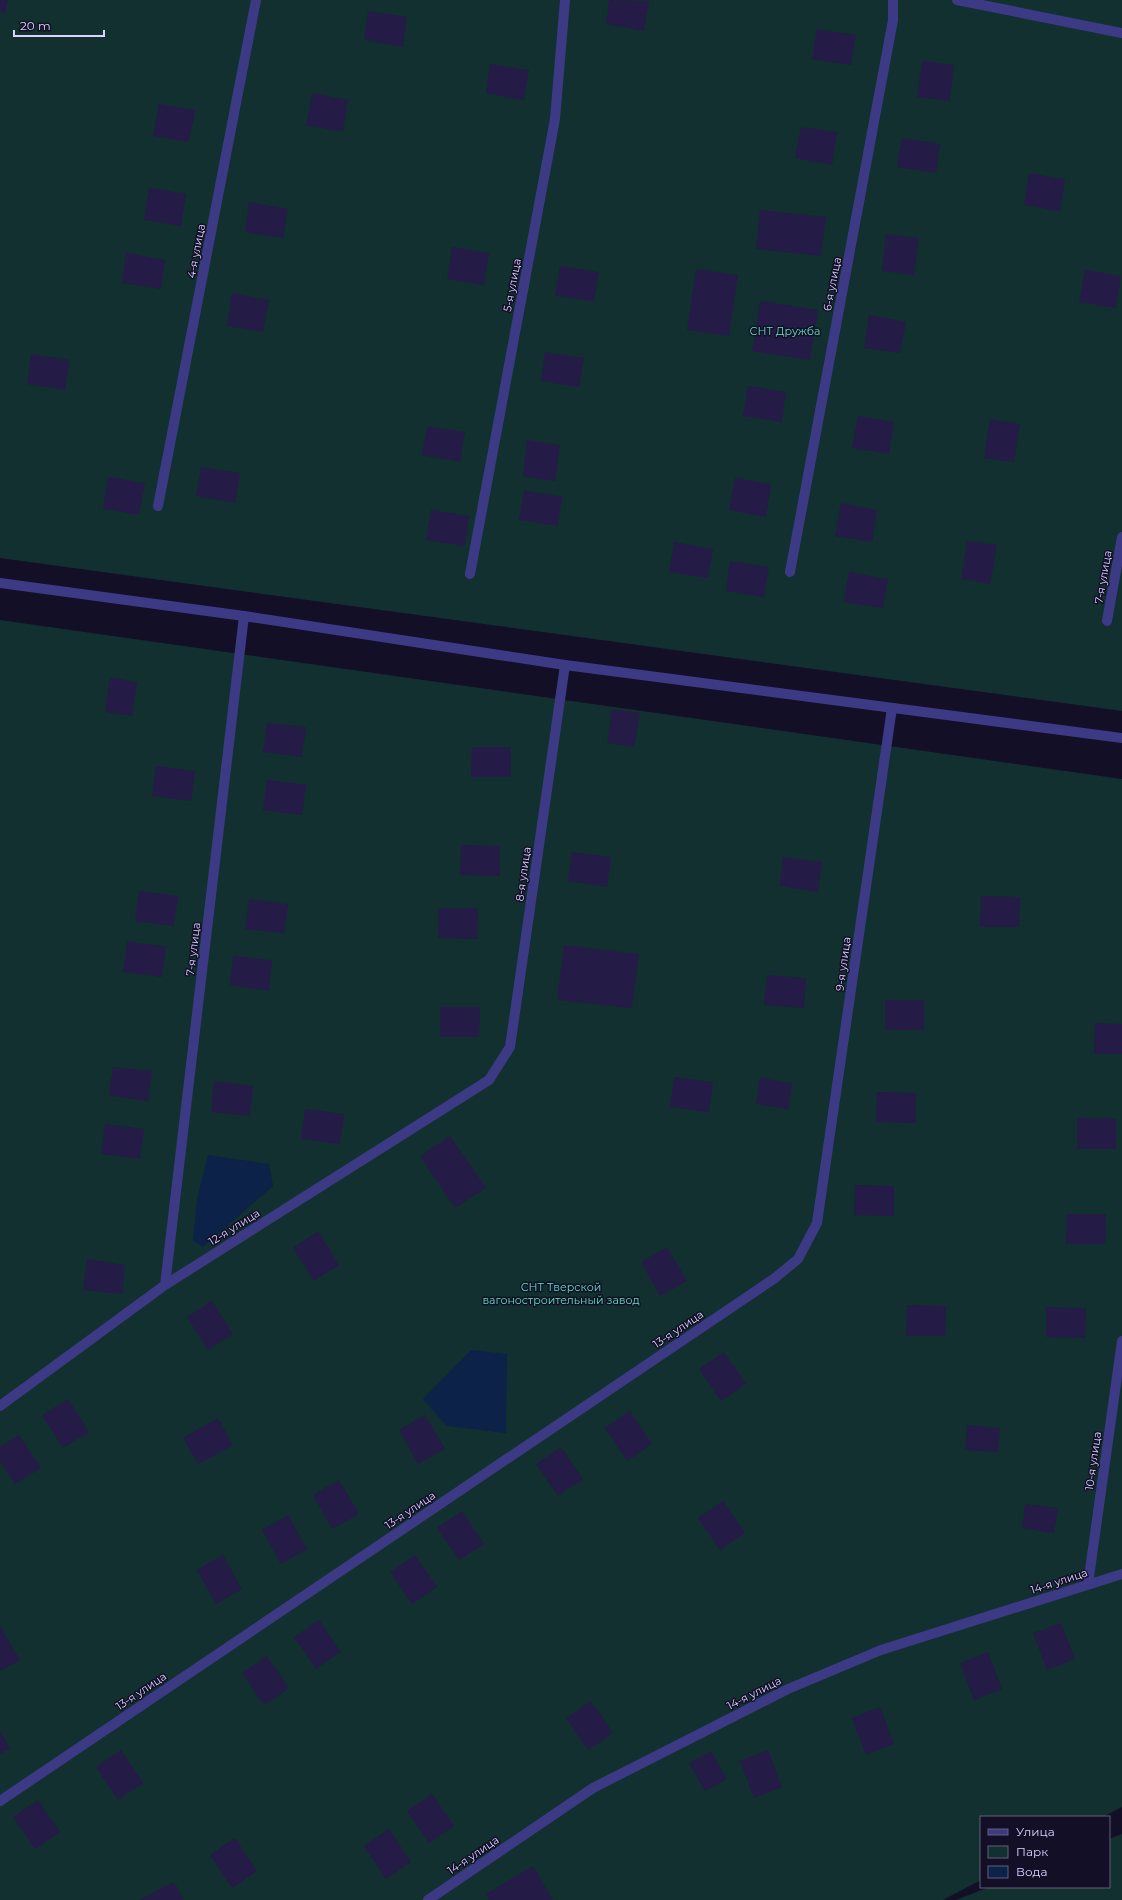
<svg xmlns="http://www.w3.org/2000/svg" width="1122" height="1900" font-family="Montserrat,sans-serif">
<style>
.green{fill:#12302f}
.water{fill:#0c2248}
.building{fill:#241b47}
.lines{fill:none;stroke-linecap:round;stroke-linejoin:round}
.lane{stroke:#3d3a85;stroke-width:10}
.street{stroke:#3d3a85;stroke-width:10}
.labels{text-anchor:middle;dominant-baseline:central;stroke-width:3;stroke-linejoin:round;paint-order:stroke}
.street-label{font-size:11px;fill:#d9d4ff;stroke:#130f26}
.park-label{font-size:11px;fill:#5fe0c0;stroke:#130f26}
</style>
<rect width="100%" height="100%" fill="#130f26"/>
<path class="green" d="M0 0H1122V711L0 558Z
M0 620 1122 779V1807L1103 1817H981V1880L943 1900H0Z
M1122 1834V1900H956L989 1887H1109V1839Z"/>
<path class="water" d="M208 1155 269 1164 273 1186 203 1247 193 1241 197 1199Z
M471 1350 507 1354 506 1433 447 1426 423 1399Z"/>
<path class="building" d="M0 0H8L5 13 0 12Z
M609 0 649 1 644 31 606 24Z
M368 11 407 17 403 47 364 40Z
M817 29 856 35 851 65 812 59Z
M922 61 954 65 950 101 917 97Z
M490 64 529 70 524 100 486 93Z
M312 93 348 100 343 131 306 126Z
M159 104 195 110 189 142 153 136Z
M801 127 837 132 832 165 795 158Z
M902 138 940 144 936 173 897 167Z
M1029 173 1065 179 1060 211 1024 205Z
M149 188 186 194 181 226 144 220Z
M249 202 288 209 283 238 245 232Z
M760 210 826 217 821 256 756 249Z
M886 234 919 238 914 275 882 271Z
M452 247 489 253 484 285 447 279Z
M126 253 165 260 161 289 122 283Z
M560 266 599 272 594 301 555 296Z
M696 269 738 275 729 336 687 330Z
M1085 270 1121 276 1116 308 1079 302Z
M232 293 269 300 263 332 227 326Z
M760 301 818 310 810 360 752 351Z
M869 315 906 322 900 353 864 348Z
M545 352 584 358 579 387 541 381Z
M31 354 70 360 65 390 27 384Z
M748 386 786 392 782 422 743 416Z
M858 416 894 422 889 454 852 448Z
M990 419 1020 424 1014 462 984 458Z
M427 426 465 432 460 462 422 455Z
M527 440 560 445 555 481 523 477Z
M201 467 240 473 235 503 196 496Z
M108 477 145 483 139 515 103 509Z
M735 478 771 484 766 517 729 510Z
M524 490 562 497 558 526 519 520Z
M841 503 877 510 872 542 835 536Z
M431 510 469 516 465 546 426 540Z
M967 541 997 545 990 584 961 579Z
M674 542 713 549 708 578 669 572Z
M730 561 769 567 764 597 726 591Z
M849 572 888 579 883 608 844 602Z
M110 677 137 682 132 716 105 712Z
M612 709 640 713 634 747 607 743Z
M267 723 306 727 302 757 263 752Z
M472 747H511V777H471Z
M156 766 195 771 191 801 152 796Z
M267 780 306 785 302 815 263 810Z
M461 845 500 846V876L460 875Z
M572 852 611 857 607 887 568 881Z
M783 857 822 862 818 892 780 886Z
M139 891 178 896 174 926 135 921Z
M981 896 1020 897 1019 927H980Z
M249 899 288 904 284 933 245 929Z
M439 908H478L477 939 438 938Z
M127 942 166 946 162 977 123 972Z
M564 945 639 954 632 1008 557 1000Z
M233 956 272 960 269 991 230 985Z
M767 975 806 978 804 1008 764 1005Z
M885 1000H924V1030H885Z
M440 1007H480L479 1037H440Z
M1095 1023 1122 1024V1054H1094Z
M113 1067 152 1071 148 1101 109 1096Z
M674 1077 713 1082 709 1112 670 1107Z
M760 1078 792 1083 788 1109 756 1104Z
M214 1081 253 1086 250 1116 211 1112Z
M877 1092 916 1093V1123L876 1122Z
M305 1109 344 1114 340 1144 301 1139Z
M1077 1118 1116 1119V1149H1077Z
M105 1124 144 1129 140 1159 101 1154Z
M450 1136 486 1188 455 1208 420 1156Z
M855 1185 894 1186V1216L854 1215Z
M1067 1214H1106L1105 1244H1066Z
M318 1231 339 1265 314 1281 293 1248Z
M667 1247 687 1281 660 1296 641 1262Z
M87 1259 125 1265 122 1294 83 1290Z
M212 1301 233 1334 208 1350 187 1317Z
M907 1305 946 1306 945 1336H906Z
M1046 1307 1086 1308 1085 1338 1046 1337Z
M724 1352 746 1384 721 1401 699 1369Z
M68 1399 89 1432 63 1448 42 1415Z
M630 1411 652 1444 627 1461 605 1428Z
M425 1415 445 1449 418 1464 399 1430Z
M218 1418 233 1445 198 1464 183 1438Z
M967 1425 1000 1428 998 1452 965 1450Z
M19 1435 41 1468 15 1484 0 1461V1447Z
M561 1447 583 1479 558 1496 536 1464Z
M339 1480 359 1514 332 1529 313 1495Z
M723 1501 745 1533 720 1550 698 1518Z
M1025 1504 1058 1508 1054 1533 1022 1528Z
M462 1511 484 1544 459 1560 437 1528Z
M288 1515 307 1549 281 1564 262 1530Z
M223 1555 242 1589 216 1604 197 1570Z
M415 1555 437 1587 412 1604 390 1572Z
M319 1620 341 1652 316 1669 294 1637Z
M1061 1623 1075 1659 1047 1670 1033 1633Z
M0 1626 20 1660 0 1671Z
M988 1652 1002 1689 974 1700 960 1663Z
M267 1656 289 1688 264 1705 242 1673Z
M591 1701 613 1733 588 1750 566 1718Z
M880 1707 894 1744 866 1755 852 1718Z
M0 1731 10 1748 0 1754Z
M121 1750 143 1783 118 1800 96 1767Z
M768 1750 782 1787 754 1798 740 1761Z
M711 1751 727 1779 705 1791 689 1763Z
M432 1794 454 1826 429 1843 407 1811Z
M38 1800 60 1832 35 1849 13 1817Z
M389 1829 411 1862 386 1879 364 1846Z
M235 1838 257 1871 232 1888 210 1855Z
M533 1866 553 1900H489L486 1894Z
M174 1882 184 1900H139Z"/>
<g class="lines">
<path class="lane" d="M158 506 256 0
M790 572 893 20V0
M470 574 555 119 565 0
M1107 621 1122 537
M165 1285 244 616
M0 1406 165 1285 489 1080 510 1047 565 665
M1088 1584 1122 1341
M0 1801 775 1278 798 1259 817 1223 892 708
M428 1900 593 1788 788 1689 881 1650 1122 1574"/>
<path class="street" d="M957 0 1122 33
M0 583 244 616 565 665 1122 738"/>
</g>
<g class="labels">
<g class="street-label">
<text transform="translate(196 251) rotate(-79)">4-я улица</text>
<text transform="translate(832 284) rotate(-79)">6-я улица</text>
<text transform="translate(512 285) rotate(-79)">5-я улица</text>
<text transform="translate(1103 577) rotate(-80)">7-я улица</text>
<text transform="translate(523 874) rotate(-82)">8-я улица</text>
<text transform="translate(193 949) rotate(-83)">7-я улица</text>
<text transform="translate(843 964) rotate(-82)">9-я улица</text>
<text transform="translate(234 1227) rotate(-32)">12-я улица</text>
<text transform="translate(678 1329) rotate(-34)">13-я улица</text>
<text transform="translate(1093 1461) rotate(-82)">10-я улица</text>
<text transform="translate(410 1510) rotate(-34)">13-я улица</text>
<text transform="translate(1059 1581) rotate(-18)">14-я улица</text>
<text transform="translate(141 1691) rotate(-34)">13-я улица</text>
<text transform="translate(754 1693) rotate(-27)">14-я улица</text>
<text transform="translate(473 1855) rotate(-34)">14-я улица</text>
</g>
<g class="park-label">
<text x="785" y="331">СНТ Дружба</text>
<text x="561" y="1287">СНТ Тверской<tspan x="561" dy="13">вагоностроительный завод</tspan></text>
</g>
</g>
<rect x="980" y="1816" width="130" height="72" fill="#130f26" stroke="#625e7d"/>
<rect x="988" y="1829" width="20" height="6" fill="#3d3a85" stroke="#625e7d"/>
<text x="1016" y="1836" font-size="12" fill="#d9d4ff">Улица</text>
<rect x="988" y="1846" width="20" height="12" fill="#12302f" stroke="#625e7d"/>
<text x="1016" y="1856" font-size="12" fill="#d9d4ff">Парк</text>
<rect x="988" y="1866" width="20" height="12" fill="#0c2248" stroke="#625e7d"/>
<text x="1016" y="1876" font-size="12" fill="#d9d4ff">Вода</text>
<path d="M14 30v6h90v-6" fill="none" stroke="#d9d4ff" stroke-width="2"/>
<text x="20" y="30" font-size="12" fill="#d9d4ff" stroke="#130f26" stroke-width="3" paint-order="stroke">20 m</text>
</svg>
